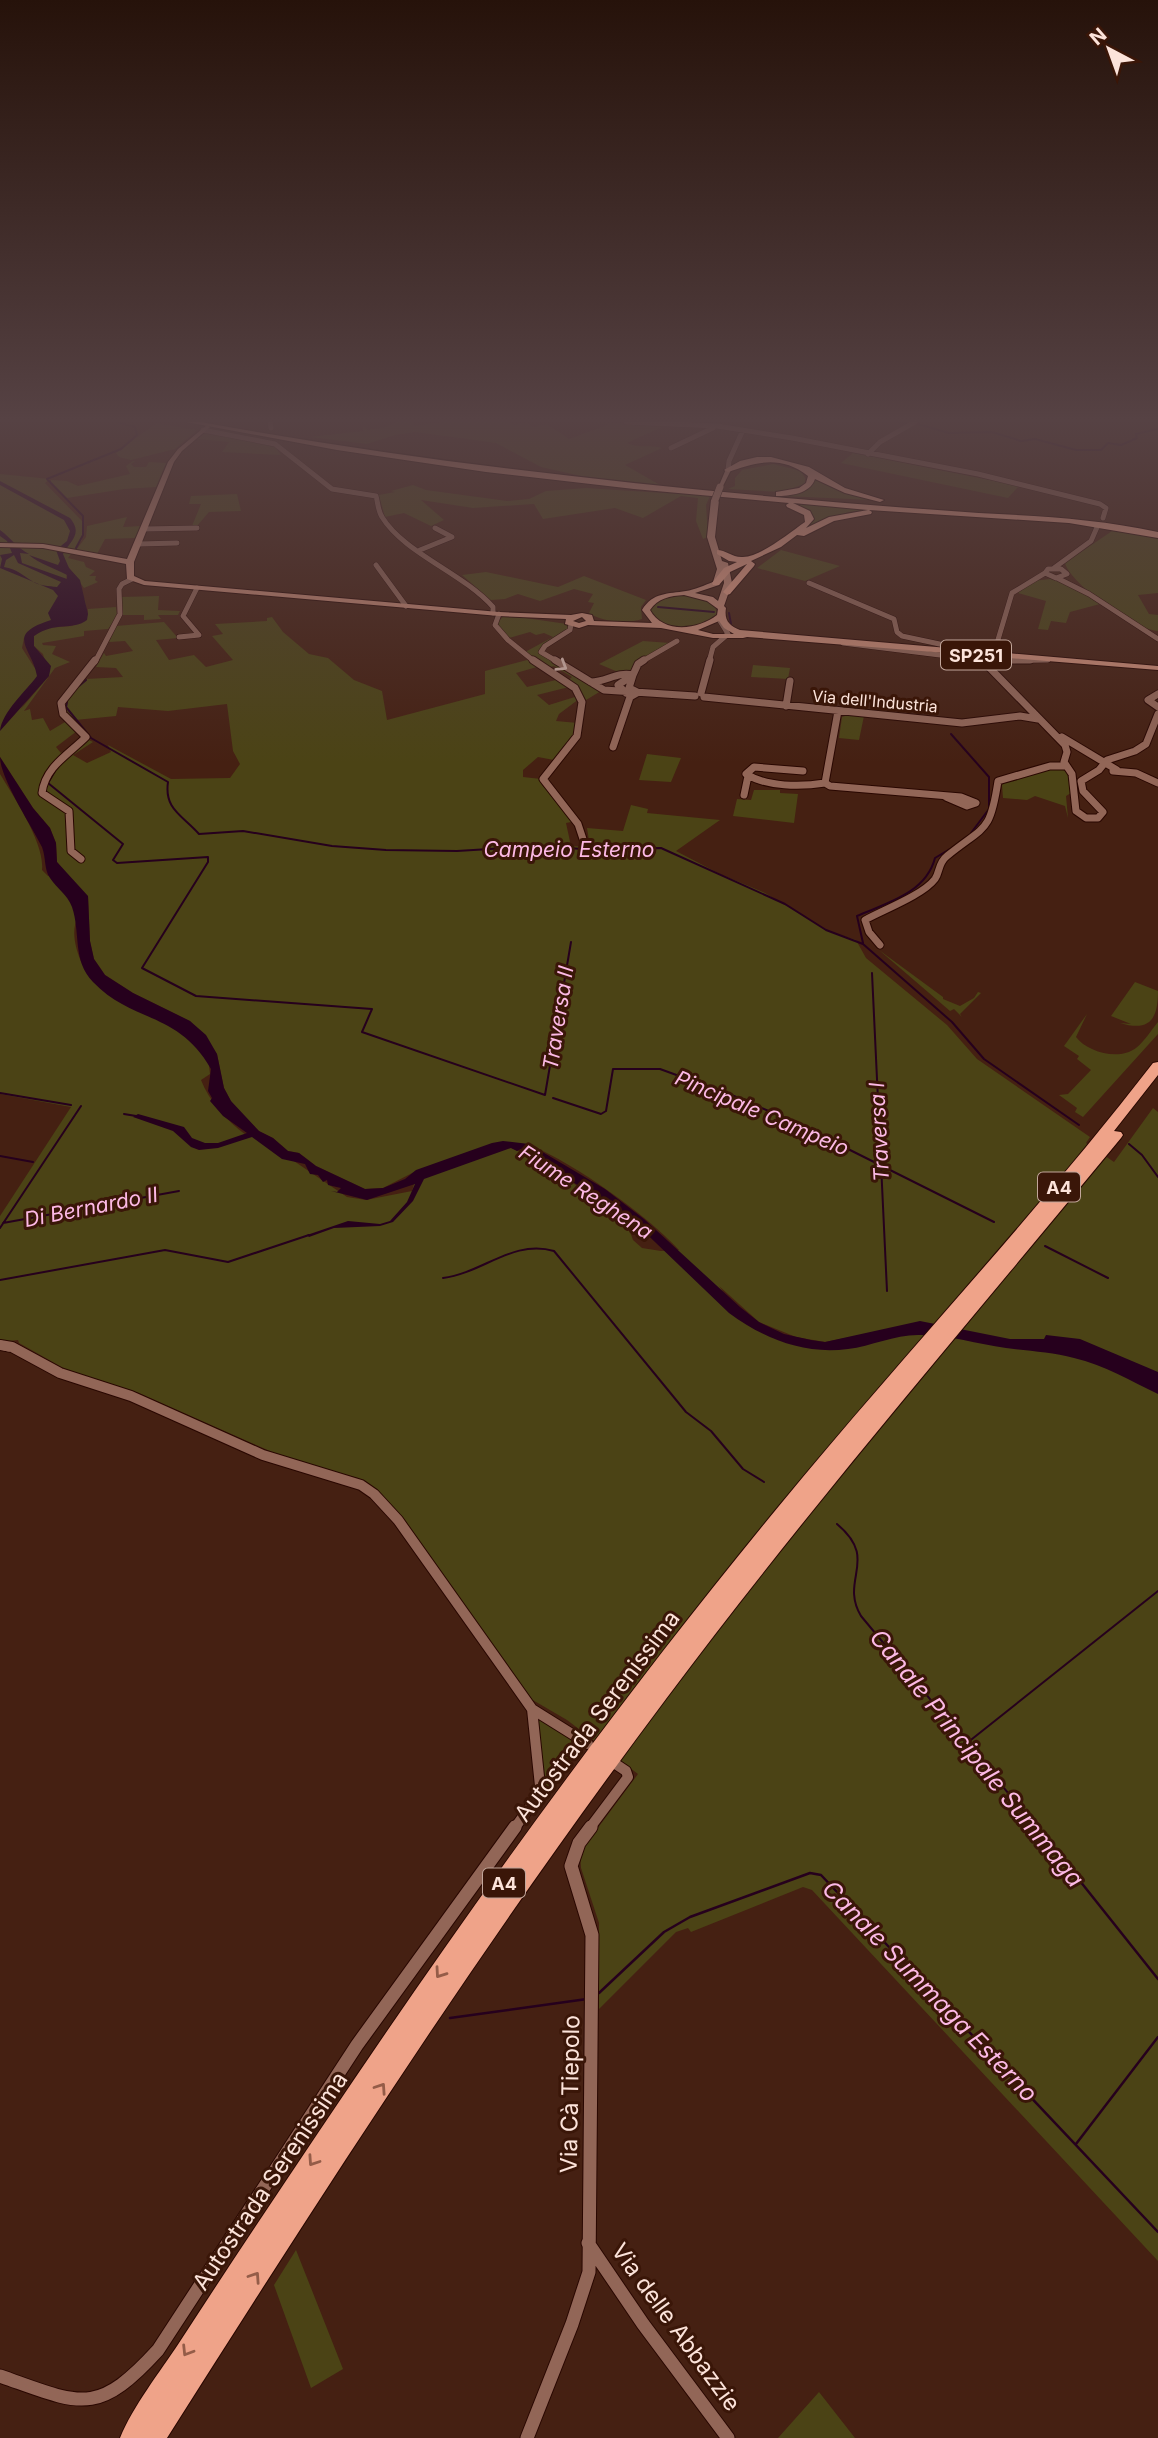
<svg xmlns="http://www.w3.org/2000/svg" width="1158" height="2438" font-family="Inter,sans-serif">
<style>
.green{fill:#4b4315;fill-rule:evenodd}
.water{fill:#26001d;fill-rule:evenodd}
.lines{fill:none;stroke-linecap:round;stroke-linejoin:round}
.stream-far1{stroke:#26001d;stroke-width:2}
.stream{stroke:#26001d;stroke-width:2.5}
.minor-far4-casing{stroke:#290700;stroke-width:6}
.minor-far3-casing{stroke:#290700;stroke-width:9}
.minor-far2-casing{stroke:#290700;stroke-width:10}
.minor-far1-casing{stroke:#290700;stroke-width:12}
.minor-casing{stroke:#290700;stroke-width:15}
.major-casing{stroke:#290700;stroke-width:2}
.highway-casing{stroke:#290700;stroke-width:2}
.minor-far4{stroke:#926657;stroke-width:5}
.minor-far3{stroke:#926657;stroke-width:7}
.minor-far2{stroke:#926657;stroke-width:9}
.minor-far1{stroke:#926657;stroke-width:10}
.minor{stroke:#926657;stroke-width:13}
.major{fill:#ca8b75;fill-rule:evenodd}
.highway{fill:#efa389;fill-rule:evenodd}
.major-bridge-casing{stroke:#290700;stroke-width:8;stroke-linecap:butt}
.major-bridge{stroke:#ca8b75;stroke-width:7}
.oneway{stroke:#d7b7ac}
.oneway2{stroke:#945c48}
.labels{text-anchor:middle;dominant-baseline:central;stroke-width:6;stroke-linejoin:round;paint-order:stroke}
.far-street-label{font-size:16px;fill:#fce3da;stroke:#3a1608}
.shield{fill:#3a1608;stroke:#c2a69b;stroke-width:2}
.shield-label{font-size:18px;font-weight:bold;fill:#fce3da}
.water-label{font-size:21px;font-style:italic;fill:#fcb9e5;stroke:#3a1608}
.near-street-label{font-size:23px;fill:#fce3da;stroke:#3a1608}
.near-water-label{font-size:24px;font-style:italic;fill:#fcb9e5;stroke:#3a1608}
</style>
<rect width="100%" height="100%" fill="#452012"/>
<path class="green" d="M395 422H413L415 426 443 422H509L514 425 526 422 533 427 547 424 569 439 607 425 597 422 664 426 627 443C641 449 648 444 662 448L625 465 660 485 581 476 541 467 496 443 415 432 395 435 367 444 310 437 363 431V426L367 430 386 427Z
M156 423 197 430 175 449 131 460 119 457 116 453Z
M207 432 274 446 281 455 222 452 229 442 197 439Z
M853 453 1019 486 1008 498 841 463Z
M133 461H135L131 464 134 467H146L149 462 166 463 156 487 124 489 67 498 51 483V480L67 481 78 486 130 474 126 466Z
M773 464 801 471 805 478V484L780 492 728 489 735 486V478L742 470Z
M0 474 50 479 45 483 82 521V540L68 558 84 562 86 567 95 571 89 576H96L95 580 98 582 84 588 67 565 66 584 85 600 86 608 74 622 47 625 24 638 22 648 34 667 45 673 20 710 49 676 43 654 34 646V636L46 628 72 626 88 614V609L116 607 117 617 108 629 84 631V636L42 643 43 645 56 646 52 654 70 662 55 668 24 711 30 709 32 720 43 718 50 731 65 722 77 731 56 747 61 753 83 737 93 742 73 755 87 763 111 752 108 745 171 779 230 778 240 764 233 751 227 704 168 711 118 707 116 716 75 720 66 710 64 702 86 679 123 677 116 668 96 667 104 653 106 656 133 651 125 641 109 642 116 626 164 622 178 638 156 640 169 660 194 655 206 667 233 660 212 636 223 634 215 624 267 621V618L272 617 283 632 309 654 328 658 354 680 382 691 387 720 485 694V671L527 660 537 667 516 673 527 687 556 680 569 687 537 695 549 705 578 696 579 699 559 714 556 721 578 723 575 736 554 760 538 757 523 770V777L541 779 542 785 576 821 566 823 571 846 590 847 587 828 623 831 631 805 648 809 647 813 720 820 676 851 720 874 765 893 828 931 856 940 866 958 947 1025 977 1059 1090 1137 1086 1143 1114 1162 1153 1108 1158 1112V2261L812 1890 803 1887 691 1932 688 1928 676 1932 599 2009V1923L581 1868 580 1852 638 1774 567 1720 531 1699 369 1485 358 1478 292 1461 139 1393 67 1370 19 1343 18 1340 0 1342V1216L71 1107 0 1094V774C14 797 45 844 42 870L48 876 71 879 57 862 56 843 50 828 33 808 0 757ZM88 896 90 941 94 959 105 975 133 993 190 1021 217 1054 224 1088 234 1107 259 1131 273 1138 288 1151 299 1153 316 1166 365 1189 383 1188 418 1170 412 1191 366 1200 347 1197 251 1132 246 1135C227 1121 209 1101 201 1080L210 1074 208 1057 170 1019 82 964C70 935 72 922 88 896ZM499 1143C509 1143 522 1142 532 1146 575 1164 647 1215 679 1250L661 1251 642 1248 633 1240 625 1218 537 1159ZM719 1286 759 1322 796 1337 825 1342 881 1331 821 1346 747 1324Z
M814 478 872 500 784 496 811 485Z
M413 485 426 490 507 501 529 499 546 491 586 488 710 496 706 505 708 537 703 539 696 521 698 498 681 496 643 518 615 508 543 519 534 504 473 508 421 500 444 520 431 526 404 513 385 517 379 495 395 492 391 491Z
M237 494 241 511 209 512 197 526H192L201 504H189L191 496Z
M783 502 874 509 849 512 811 525 799 507Z
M127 517 123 527 141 526 136 538 105 539 97 554 76 550 86 537 87 526Z
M1115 529 1158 539V593L1138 595 1149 614 1158 615V631C1136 630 1071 585 1065 563Z
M781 550 840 566 805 581 757 568Z
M486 572 558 587 584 576 646 600 641 607 642 619C627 624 602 622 589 613L594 603 588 602 593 594 574 589 540 601 518 594 505 599 491 600 462 575Z
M1050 579 1068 584 1100 604 1070 612 1066 623 1051 621 1048 630 1038 629 1046 601 1018 593 1033 581Z
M159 596 158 610 180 611 178 615H158L161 619 144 620V615H123L121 597Z
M671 596C688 595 702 596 715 606L717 615C700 632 664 632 650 610L660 600Z
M504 615 567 624 568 630 541 647 539 652 563 670 601 691 586 700 577 688 567 681 572 677 554 666 547 668 525 652 553 637 544 633 536 635 530 632 509 638 497 624Z
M643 641 670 643 634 664 630 672H618L599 664Z
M753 665 790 668 788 679 751 677Z
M848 715 864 716 859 740 839 738 842 717Z
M647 754 681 758 671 782 639 780Z
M1053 768 1067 771 1071 793 1066 796 1068 818 1065 806 1035 796 1027 800 1003 798 1002 785 1007 781Z
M754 790H780V793L798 794 794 823 733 816 737 799 751 800Z
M879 950 943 997V999L960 1006 974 998 978 992 981 993 960 1014 962 1017 954 1009 950 1011Z
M1135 982 1158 991C1158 1019 1150 1032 1120 1023L1131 1024 1111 1016Z
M1087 1014 1076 1037C1087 1052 1119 1061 1136 1048 1145 1041 1151 1030 1158 1022V1034L1083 1117 1075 1112 1077 1108 1059 1095 1068 1094 1091 1070 1077 1059 1079 1056 1064 1046Z
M539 1718 583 1747 550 1789 546 1786 535 1726Z
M296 2250 343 2369 311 2388 274 2285Z
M819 2392 855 2438H778Z"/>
<path class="water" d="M0 481 70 518C83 534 71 540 63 554L69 568 80 580 88 614 87 620C73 631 55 621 34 636V646L51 666 49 676 0 731C2 712 26 691 37 676 32 647 4 635 51 620L48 613 58 596 53 590 0 568 2 559 0 555 12 553 7 541 0 536V530C11 538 17 548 29 554L20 553 22 563 67 579V575C54 568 40 564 29 555L58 565 60 561 56 550 67 541 70 531 64 520 0 485ZM14 555 18 563 61 582 57 587C49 586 39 586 32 581 22 575 17 569 4 567L6 560Z
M0 757 33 808 50 828 56 843 57 862 88 896 90 941 94 959 105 975 133 993 190 1021 206 1035 217 1054 224 1088 231 1101 259 1131 273 1138 288 1151 299 1153 316 1166 365 1189 383 1188 405 1179 416 1170 492 1143 503 1141 529 1144 605 1189 644 1219 740 1307 759 1322 784 1334 811 1340 825 1342 920 1321 1010 1339H1044L1046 1335 1080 1339 1158 1372V1394C1131 1381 1104 1365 1074 1358 1052 1352 1029 1351 1006 1348 977 1344 950 1335 921 1335 896 1334 872 1346 848 1349 803 1355 763 1338 729 1313L631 1219 521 1149 517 1151 511 1148 424 1179 413 1201 393 1222 380 1226 334 1228 309 1237 307 1235 348 1221 380 1224 390 1221 407 1202 415 1184 367 1200 331 1191 337 1192 341 1188 328 1185 327 1180 323 1182 318 1175 310 1174 305 1164 282 1159 252 1137 218 1148 199 1150 191 1147 173 1131 133 1117 138 1114 184 1127 192 1138 205 1143H218L247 1133 223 1116 210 1101 212 1098 208 1091 211 1069C178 1011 132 1023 93 982 72 960 81 934 72 907 67 894 57 889 50 878 44 870 46 857 42 847 31 825 0 778 0 757Z"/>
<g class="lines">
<path class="stream-far1" d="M896 422 908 423
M918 424 949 433 992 432 1021 441 1035 439 1076 450H1101L1108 443 1121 445 1137 438 1136 434 1158 429
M76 548 83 535V516L47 479 121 449 137 435 135 427 117 422
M658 607 714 612
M729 613 731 624
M79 686 86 680
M67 702 66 707 91 738 168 782C164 809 182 815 199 834L243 831 332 846 386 850 457 851 541 846 582 849
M951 734 989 777V809L971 833
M55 771 48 783 123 844 113 860 117 863 208 857V862L142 968 196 996 372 1009 362 1032 545 1095 571 942
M588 849 661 848 785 904 826 930 863 944 952 1022 984 1059 1079 1125
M863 943 857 916C887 903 926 893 935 858L950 849
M872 973 887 1291
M0 1093 71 1105
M553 1098 601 1114 606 1111 613 1069H660L734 1096 794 1122 994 1222
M124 1114 136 1116
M1129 1144 1142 1155 1158 1177
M0 1156 33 1162
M3 1223 179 1191
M0 1228 81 1106
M1045 1246 1108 1278
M443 1278C483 1273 513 1239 554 1251L686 1412 711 1431 743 1469 764 1482
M0 1280 165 1250 228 1262 309 1235
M837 1524C880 1560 839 1579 861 1616L1038 1829
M967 1743 1158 1591"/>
<path class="stream" d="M1037 1827 1158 1979
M599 1993 664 1932 690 1917 810 1873 821 1875 1158 2232
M450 2018 587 1999
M1076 2144 1158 2037"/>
<g class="minor-far4-casing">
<path id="minor-far4" d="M270 422 271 428
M626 422 717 426 792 438 978 474 1100 504 1106 508 1103 518
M203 430 275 444 332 489 376 496C378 503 378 511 382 517 404 553 463 573 493 607V613
M671 448 713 428
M868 454 880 442 915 422
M728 470 729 461 743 430
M144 529 197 528
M139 544 177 543
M420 550 452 537 435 528
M376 565 406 606
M1054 568 1091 541 1098 525
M1048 569H1061L1067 574 1056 578 1045 573Z
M1057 578 1089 594 1158 639
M809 583 894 619 897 632 902 636 963 649
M499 614 495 625 508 640 535 662
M179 637 199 635 183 616 197 588
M843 643 988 661 1048 660
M713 647 728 634 720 621
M958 649 990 650 1010 655
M990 650 997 643 1012 593 1045 573
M982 660 984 662
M95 662 120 614 119 589 122 584 132 579
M558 662 541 652 545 646 570 630 571 624
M641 662 677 641
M709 662 713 647"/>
</g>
<g class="minor-far3-casing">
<path id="minor-far3" d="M533 660 575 688 582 702 577 736 543 779 578 824 586 848
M555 660 604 690 695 696
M982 660H1030
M982 660 1065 745 1067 752 1064 762 1072 774 1076 811 1086 818H1098L1103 812 1083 791 1081 781 1099 770 1107 760 1135 751 1146 744 1158 714
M591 682C606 682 618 671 633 675L638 664 644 660
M626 693 618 685 633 675 629 688 637 692
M701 693 710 660
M1158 694 1148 700 1158 707
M704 697 962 723 1020 716 1038 719
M786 706 790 681
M1062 737 1117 770
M613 747 630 697 637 693
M803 771 754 767 746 774C767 787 801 787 825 783L838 711
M1113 771 1136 773 1158 783
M825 783 830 786 961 797 976 803 967 806 946 797
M744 795 748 776
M81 859 71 851 69 811 42 793C45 767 69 754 86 737L63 714 61 703 95 660
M880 945 869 932 865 920C883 910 923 895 935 879 940 872 938 863 947 856 985 825 990 834 998 781L1050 766H1066"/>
</g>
<g class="minor-far2-casing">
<path id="minor-far2" d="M0 1345 9 1347"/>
</g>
<g class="minor-far1-casing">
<path id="minor-far1" d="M0 1345 12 1347 60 1373 131 1396 263 1455 361 1485 374 1494 398 1520 532 1709 588 1744
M514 1829 537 1797 540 1786 532 1709
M589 1829 628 1777 626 1771 617 1765"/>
</g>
<g class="minor-casing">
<path id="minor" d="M588 2243 643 2324 728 2438
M0 2376C80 2404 96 2418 158 2350L357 2045 515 1827
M527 2438 572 2324 589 2272 592 1935 571 1866 579 1843 591 1827"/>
</g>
<g class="major-casing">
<path id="major" d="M207 425 210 427 209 428 182 451 174 462 134 562V576L145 581 499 612 571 615 582 613 592 615 594 621 652 623 642 610C653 592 668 594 686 591 694 590 705 585 713 582L717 569 707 537 711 500 715 498 719 500 715 537 722 561 728 563 732 583 724 606 726 608C724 620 729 626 740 630L1158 666V670L747 637 743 638H713L661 628 588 625 579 628 565 624 566 619 499 616 144 585 127 579 126 564 43 548 0 547V543L43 544 127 559 168 462 178 449ZM723 575 724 583 718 601 713 597 695 593 719 585ZM684 595 707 601 718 609 717 615C698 630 663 634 650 610 658 598 670 596 684 595ZM582 617 586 621 579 623 573 621ZM719 621 724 628 734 634H713L698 630Z
M726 469 731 470 722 488H718Z"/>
</g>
<g class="highway-casing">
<path id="highway" d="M186 422H201C403 459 606 482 810 500 866 505 923 509 979 513 1040 516 1099 519 1158 532V538L1069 523 869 510 872 512 871 514 834 521 804 536 797 535 781 547 751 561 755 564 754 566 730 594 727 595 723 592 747 564 730 572 719 585H713L712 583 724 568 737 562 729 561 717 554V550C726 550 733 558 743 557 762 556 789 533 805 522L804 515 787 507 786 505 789 503 634 489 486 472 337 450ZM793 503 868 510 829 517 806 528 814 519 810 511Z
M757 457H771L809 467 845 488 884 500 880 502 845 493 815 479C810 494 790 496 776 496V492L799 488 806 483 808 476C781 455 756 462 728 472L724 470 740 461Z
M1158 1062V1075L1114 1131 1121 1132 1123 1135 1121 1138C968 1324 810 1506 666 1699 487 1937 326 2187 167 2438H120C133 2406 160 2372 179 2343 225 2272 271 2203 318 2133 462 1918 614 1706 779 1506 902 1356 1035 1216 1153 1063Z"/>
</g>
<use href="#minor-far4" class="minor-far4"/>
<use href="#minor-far3" class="minor-far3"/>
<use href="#minor-far2" class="minor-far2"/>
<use href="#minor-far1" class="minor-far1"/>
<use href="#minor" class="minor"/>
<use href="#major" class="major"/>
<use href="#highway" class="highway"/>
<g class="major-bridge-casing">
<path id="major-bridge" d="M715 500 720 487"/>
</g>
<use href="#major-bridge" class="major-bridge"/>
</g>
<defs><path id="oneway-chevron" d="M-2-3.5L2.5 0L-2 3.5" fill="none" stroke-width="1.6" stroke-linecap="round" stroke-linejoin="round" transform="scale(1.75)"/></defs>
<use class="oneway" href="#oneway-chevron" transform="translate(562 666) rotate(32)"/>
<g class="oneway2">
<use href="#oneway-chevron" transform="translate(440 1973) rotate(125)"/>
<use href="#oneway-chevron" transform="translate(381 2088) rotate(-56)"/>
<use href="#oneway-chevron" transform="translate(313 2161) rotate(124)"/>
<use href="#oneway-chevron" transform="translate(255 2277) rotate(-56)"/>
<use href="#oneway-chevron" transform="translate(187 2351) rotate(122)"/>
</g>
<linearGradient id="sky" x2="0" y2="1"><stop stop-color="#26120a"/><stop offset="0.55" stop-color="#564244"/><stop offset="1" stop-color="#564244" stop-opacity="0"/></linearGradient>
<rect width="1158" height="763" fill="url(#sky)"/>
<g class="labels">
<g class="far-street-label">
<text transform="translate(875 701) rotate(5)">Via dell'Industria</text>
</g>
<g class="shield">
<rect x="941" y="640.5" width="70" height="29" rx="5"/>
<rect x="1038" y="1172.5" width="42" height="29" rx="5"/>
<rect x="483" y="1868.5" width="42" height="29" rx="5"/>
</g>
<g class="shield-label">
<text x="976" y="655">SP251</text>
<text x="1059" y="1187">A4</text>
<text x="504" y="1883">A4</text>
</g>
<g class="water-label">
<text x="569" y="849">Campeio Esterno</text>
<text transform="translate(558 1018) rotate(-81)">Traversa II</text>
<text transform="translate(762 1113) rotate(23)">Pincipale Campeio</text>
<text transform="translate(879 1132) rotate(-93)">Traversa I</text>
<text transform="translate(586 1192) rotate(33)">Fiume Reghena</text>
<text transform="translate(91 1207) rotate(-11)">Di Bernardo II</text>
</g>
<g class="near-street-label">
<text transform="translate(597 1716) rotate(-53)">Autostrada Serenissima</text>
<text transform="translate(570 2094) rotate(-89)">Via Cà Tiepolo</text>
<text transform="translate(270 2181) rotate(-56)">Autostrada Serenissima</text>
<text transform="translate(676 2327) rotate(54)">Via delle Abbazzie</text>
</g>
<g class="near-water-label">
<text transform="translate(977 1758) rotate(51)">Canale Principale Summaga</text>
<text transform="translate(930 1991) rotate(46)">Canale Summaga Esterno</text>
</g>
</g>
<g transform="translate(1109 49) rotate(319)" stroke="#3a1608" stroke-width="5" paint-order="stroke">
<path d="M0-5L12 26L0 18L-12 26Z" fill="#fce3da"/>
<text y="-10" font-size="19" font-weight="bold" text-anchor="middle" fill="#fce3da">N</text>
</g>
</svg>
